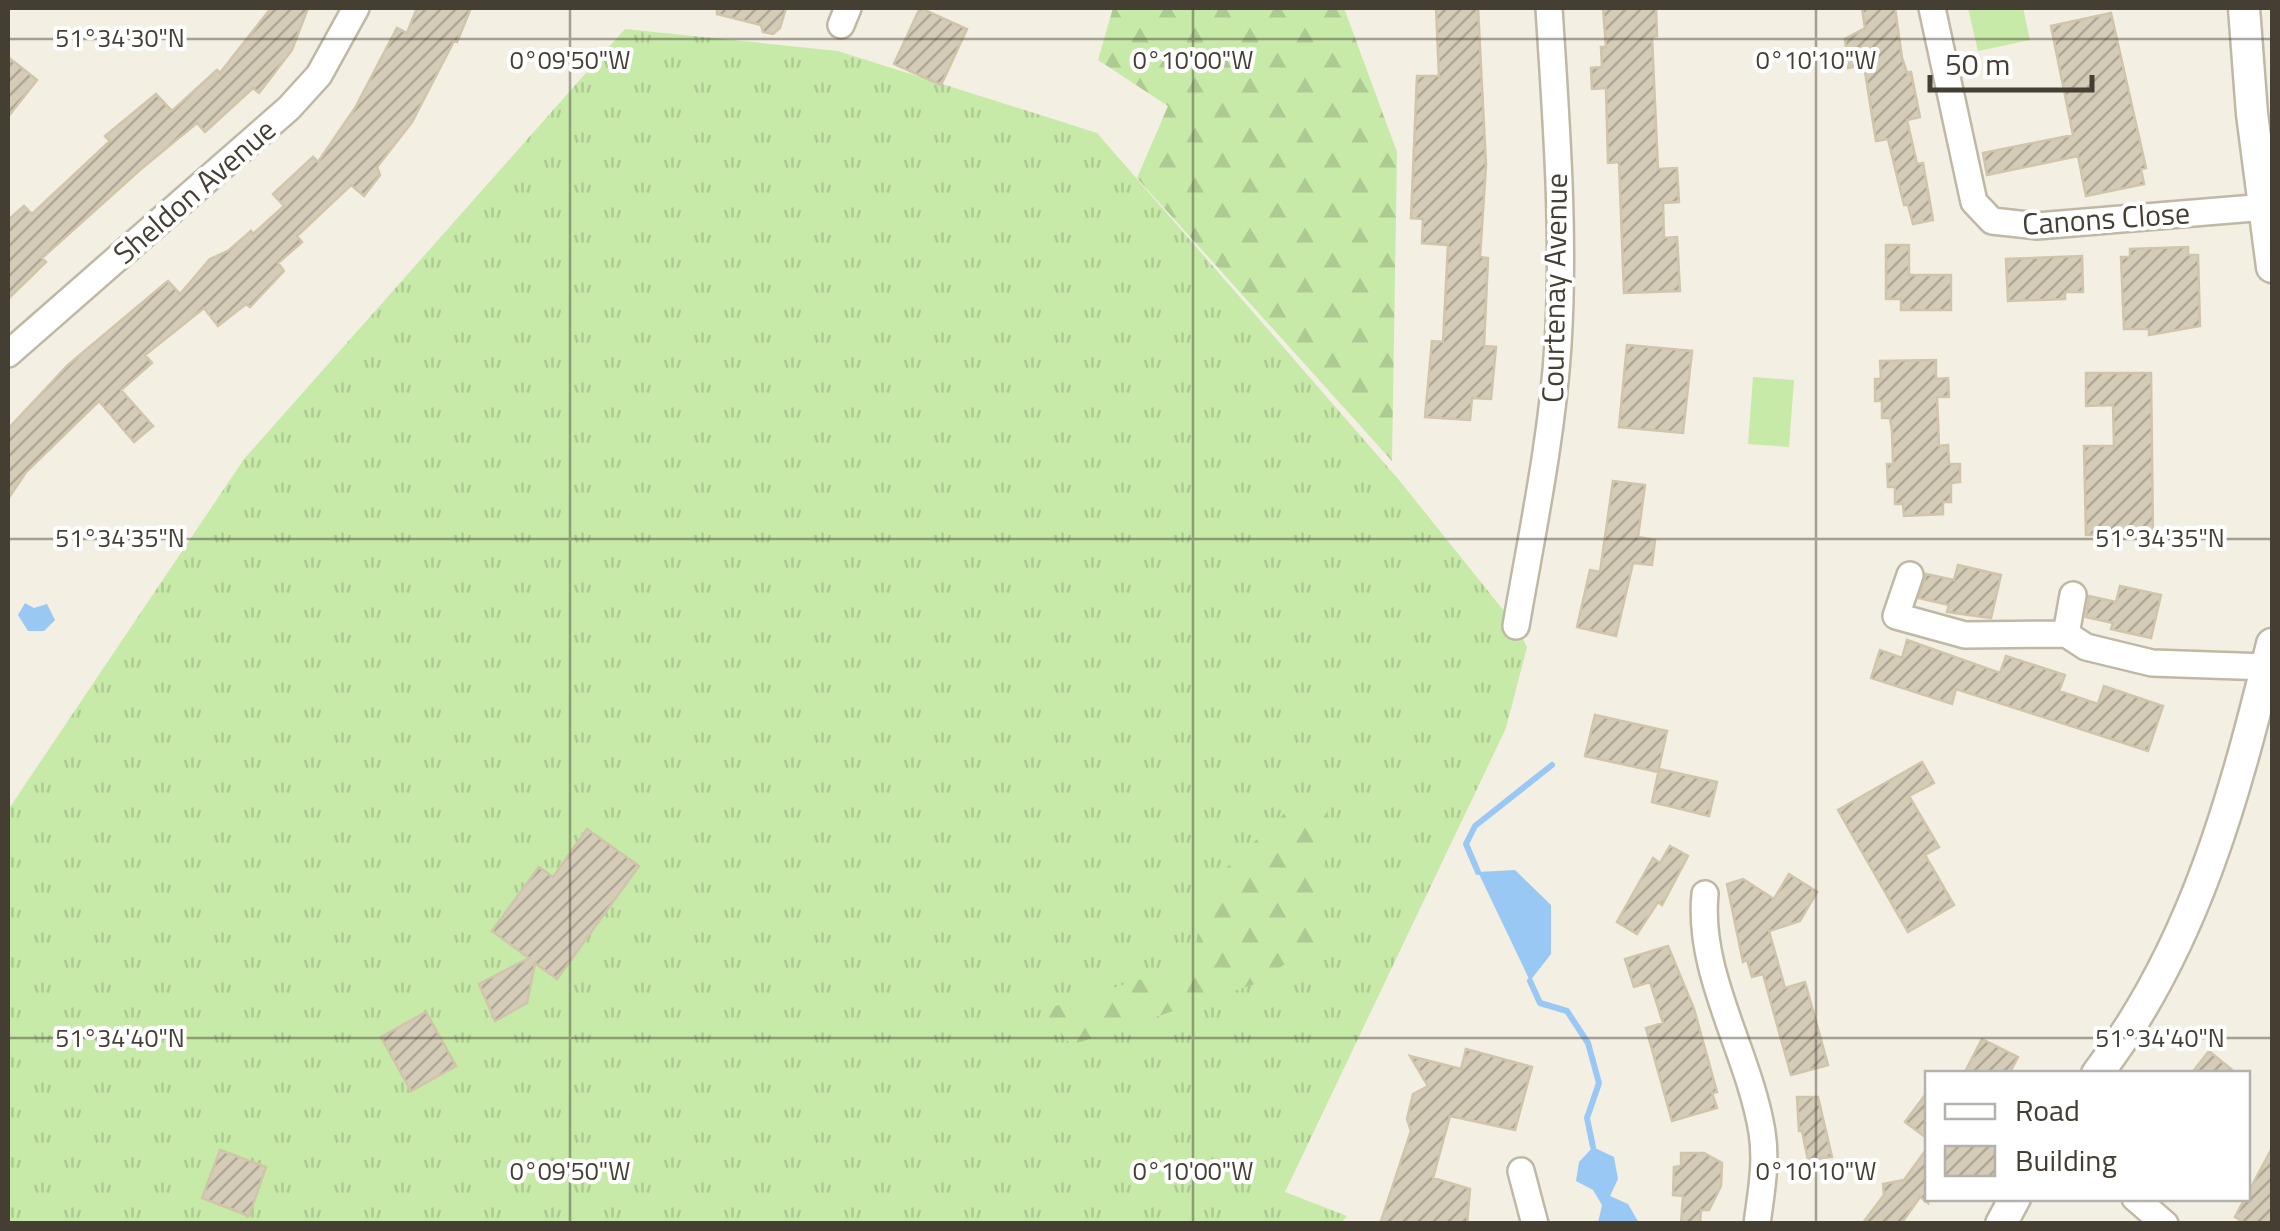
<svg xmlns="http://www.w3.org/2000/svg" width="2280" height="1231" font-family="'Titillium Web',sans-serif">
<style>
.grass{fill:url(#grass-tufts)}
.forest{fill:url(#forest-firs)}
.pitch{fill:#c7eaa8}
.water{fill:#9ac8f5}
.lines{fill:none;stroke-linecap:round;stroke-linejoin:round}
.stream{stroke:#9ac8f5;stroke-width:6}
.building{fill:url(#building-hatch);stroke:#d0c5aa;stroke-width:2.5}
.minor-casing{stroke:#bfb8a5;stroke-width:30}
.tertiary-casing{stroke:#bfb8a5;stroke-width:35}
.minor{stroke:#fff;stroke-width:25}
.tertiary{stroke:#fff;stroke-width:30}
.ticks{fill:none;stroke:#453f33;stroke-width:2.5;stroke-opacity:0.45}
.labels{text-anchor:middle;dominant-baseline:central;stroke-width:8;stroke-linejoin:round;paint-order:stroke}
.street-label{font-size:30px;fill:#453f33;stroke:#fff}
.ticks-label{font-size:25px;text-anchor:middle;fill:#453f33;stroke:#fff;stroke-width:8;stroke-linejoin:round;paint-order:stroke}
</style>
<defs>
<pattern id="grass-tufts" width="24" height="20" patternUnits="userSpaceOnUse" patternTransform="scale(2.5)"><rect width="24" height="20" fill="#c7eaa8"/><path d="M3 7l-1-3M5 7V3M7 7l1-3M15 17l-1-3M17 17v-4M19 17l1-3" fill="none" stroke="#acca91"/></pattern>
<pattern id="forest-firs" width="22" height="20" patternUnits="userSpaceOnUse" patternTransform="scale(2.5)"><rect width="22" height="20" fill="#c7eaa8"/><path d="M5 1l3.5 6h-7zM16 11l3.5 6h-7z" fill="#acca91"/></pattern>
<pattern id="building-hatch" width="6" height="6" patternUnits="userSpaceOnUse" patternTransform="scale(2.5)"><rect width="6" height="6" fill="#d5ccb8"/><path d="M-1 1l2-2M0 6l6-6M5 7l2-2" fill="none" stroke="#afa796"/></pattern>
</defs>
<rect width="100%" height="100%" fill="#f3efe3"/>
<path class="grass" d="M625 29 838 51 1097 133 1399 480 1516 626 1527 647 1506 728 1285 1192 1347 1216 1341 1223 8 1224V810L244 459Z"/>
<path class="forest" d="M1113 8H1344L1397 152 1392 461 1137 178 1168 106 1098 60Z
M1303 796 1328 800 1321 940 1255 984 1071 1045 1043 1010 1193 963 1205 888Z"/>
<path class="pitch" d="M1968 8H2023L2030 40 1978 51Z
M1753 377 1794 380 1789 447 1748 444Z"/>
<path class="water" d="M25 603 34 608 47 604 55 620 44 631H28L18 615Z
M1515 870 1551 905V954L1530 981 1478 872Z
M1593 1147 1614 1157 1618 1179 1610 1196 1628 1204 1639 1223H1598L1602 1205 1593 1190 1576 1181 1579 1162Z"/>
<g class="lines">
<path class="stream" d="M1478 872 1466 844 1475 826 1552 765
M1530 981 1540 1003 1567 1011 1588 1043 1599 1083 1587 1118 1593 1147"/>
</g>
<path class="building" d="M271 8H308L292 50 259 93 253 88 205 132 197 123 141 169 42 258 46 262 8 299V220L24 206 32 214 110 141 105 136 156 94 172 111 217 70 220 73Z
M417 8H471L457 42 454 41 412 122 377 167 380 175 364 196 351 185 297 236 302 242 278 263 284 271 250 307 246 304 218 326 204 308 145 355 152 363 121 390 153 426 134 442 99 401 26 472 8 499V429L68 365 168 281 180 294 210 259 228 251 251 231 253 234 284 206 273 194 313 157 318 162 355 108 397 28 407 33Z
M717 8H786L780 28 773 34 763 32 761 25 717 14Z
M920 8 967 29 941 85 894 64Z
M1436 8H1478L1486 165 1480 257 1488 258 1484 346 1496 347 1491 399 1472 398 1470 420 1425 417 1432 341 1443 342 1448 245 1422 243 1423 219 1411 218 1417 76H1439Z
M1603 8H1656L1657 36 1652 37 1658 169 1677 168 1679 202 1663 203 1664 238 1677 237 1680 291 1624 293 1619 162 1608 163 1606 88 1592 89 1591 68 1602 67 1601 47H1606Z
M1862 8H1895L1902 58 1907 73 1911 72 1920 117 1907 120 1917 164 1923 163 1933 220 1913 224 1908 205H1904L1888 139 1876 141 1864 65 1848 68 1845 39 1865 28Z
M2111 13 2146 168 2141 169 2144 184 2086 196 2078 156 1987 175 1983 153 2073 135 2051 26Z
M8 57 37 80 8 117Z
M1886 245H1909V275H1951V310H1901V299H1886Z
M2188 247V255H2198L2200 326 2149 335V329H2124L2121 257H2130V249Z
M2082 256 2083 292H2065V299L2008 301 2006 259Z
M1627 345 1692 351 1683 433 1619 427Z
M1936 360V379L1948 378 1949 397H1937L1939 446 1948 445 1949 464H1960V482L1951 483V502H1943V514L1904 516 1903 504H1895V487H1888L1887 464H1893L1892 431 1890 418H1882V401H1875V379H1881L1880 361Z
M2086 373H2151L2153 535H2086L2084 446H2114L2113 405 2086 406Z
M1613 481 1645 485 1638 537 1655 540 1652 565 1633 563 1616 636 1577 627 1590 570 1600 572Z
M1958 565 2001 575 1991 618 1947 612 1949 605 1919 598 1926 574 1954 580Z
M2120 586 2161 595 2151 638 2111 629 2113 623 2086 617 2089 596 2116 602Z
M1907 640 2000 673 2006 656 2065 675 2059 691 2098 704 2104 686 2163 706 2148 751 1956 689 1952 704 1871 678 1880 650 1902 658Z
M1595 715 1667 731 1658 772 1585 756Z
M1922 762 1934 783 1909 796 1939 847 1925 855 1954 905 1908 932 1838 810Z
M1659 769 1717 782 1709 816 1652 802Z
M587 829 639 866 557 979 535 963 527 1003 495 1021 479 984 529 958 492 931 539 867 553 877Z
M1670 846 1688 856 1662 905 1658 902 1637 934 1617 922 1653 858 1660 863Z
M1789 874 1817 892 1800 921 1769 931 1785 988 1805 982 1828 1065 1791 1075 1763 974 1752 977 1747 960 1743 962 1727 884 1743 879 1774 899Z
M1668 946 1694 1009 1717 1092 1712 1093 1717 1108 1672 1121 1646 1028 1663 1023 1650 982 1634 987 1625 959Z
M426 1012 456 1066 411 1091 381 1037Z
M1982 1039 2018 1057 2009 1074H1964Z
M1466 1049 1532 1067 1515 1130 1450 1116 1433 1178 1470 1189 1467 1224H1380L1411 1131 1407 1119 1413 1094 1428 1086 1410 1056 1461 1069Z
M2209 1051 2237 1074H2191Z
M1928 1091V1139L1905 1122Z
M1797 1097H1818L1832 1157 1808 1160 1802 1131H1799Z
M1928 1147V1203L1920 1197 1901 1224H1862L1884 1195 1883 1184 1904 1180Z
M2272 1148V1224H2247L2235 1217Z
M220 1150 266 1167 249 1216 202 1198Z
M1681 1153H1704L1722 1163 1721 1186 1709 1210H1701L1700 1224H1681L1683 1196 1673 1195 1674 1167 1681 1166Z"/>
<g class="lines">
<g class="minor-casing">
<path id="minor" d="M1932 8 1974 202 1992 221 2037 226 2266 207
M841 25 848 8
M8 354 289 108 319 75 356 8
M1910 575 1896 616 1965 635 2066 634 2086 647 2152 663 2267 667
M1516 626C1532 533 1552 439 1558 345 1565 233 1556 119 1549 8
M2066 634 2073 595
M1705 894C1697 974 1749 1052 1762 1132 1767 1163 1761 1193 1757 1224
M1521 1171 1535 1224
M2135 1198 2165 1224"/>
</g>
<g class="tertiary-casing">
<path id="tertiary" d="M2244 8 2252 114 2272 267
M2097 1074C2194 948 2235 796 2272 644
M2001 1224 2015 1198"/>
</g>
<use href="#minor" class="minor"/>
<use href="#tertiary" class="tertiary"/>
</g>
<path class="ticks" d="M570 8V1224M1193 8V1224M1816 8V1224M8 39H2272M8 539H2272M8 1038H2272"/>
<g class="labels">
<g class="street-label">
<text transform="translate(194 191) rotate(-41)">Sheldon Avenue</text>
<text transform="translate(2106 218) rotate(-4)">Canons Close</text>
<text transform="translate(1554 288) rotate(-89)">Courtenay Avenue</text>
</g>
</g>
<g class="ticks-label">
<text x="120" y="47">51°34'30"N</text>
<text x="570" y="69">0°09'50"W</text>
<text x="1193" y="69">0°10'00"W</text>
<text x="1816" y="69">0°10'10"W</text>
<text x="2160" y="547">51°34'35"N</text>
<text x="120" y="547">51°34'35"N</text>
<text x="2160" y="1047">51°34'40"N</text>
<text x="120" y="1047">51°34'40"N</text>
<text x="570" y="1180">0°09'50"W</text>
<text x="1193" y="1180">0°10'00"W</text>
<text x="1816" y="1180">0°10'10"W</text>
</g>
<rect width="2280" height="1231" fill="none" stroke="#453f33" stroke-width="20"/>
<rect x="1925" y="1071" width="325" height="130" fill="#ffffff" stroke="#b5b2ad" stroke-width="2.5"/>
<rect x="1945" y="1104" width="50" height="15" fill="#ffffff" stroke="#b5b2ad" stroke-width="2.5"/>
<text x="2015" y="1121" font-size="30" fill="#453f33">Road</text>
<rect x="1945" y="1146" width="50" height="30" fill="url(#building-hatch)" stroke="#b5b2ad" stroke-width="2.5"/>
<text x="2015" y="1171" font-size="30" fill="#453f33">Building</text>
<path d="M1930 75v15h162v-15" fill="none" stroke="#453f33" stroke-width="5"/>
<text x="1945" y="75" font-size="30" fill="#453f33" stroke="#ffffff" stroke-width="8" paint-order="stroke">50 m</text>
</svg>
